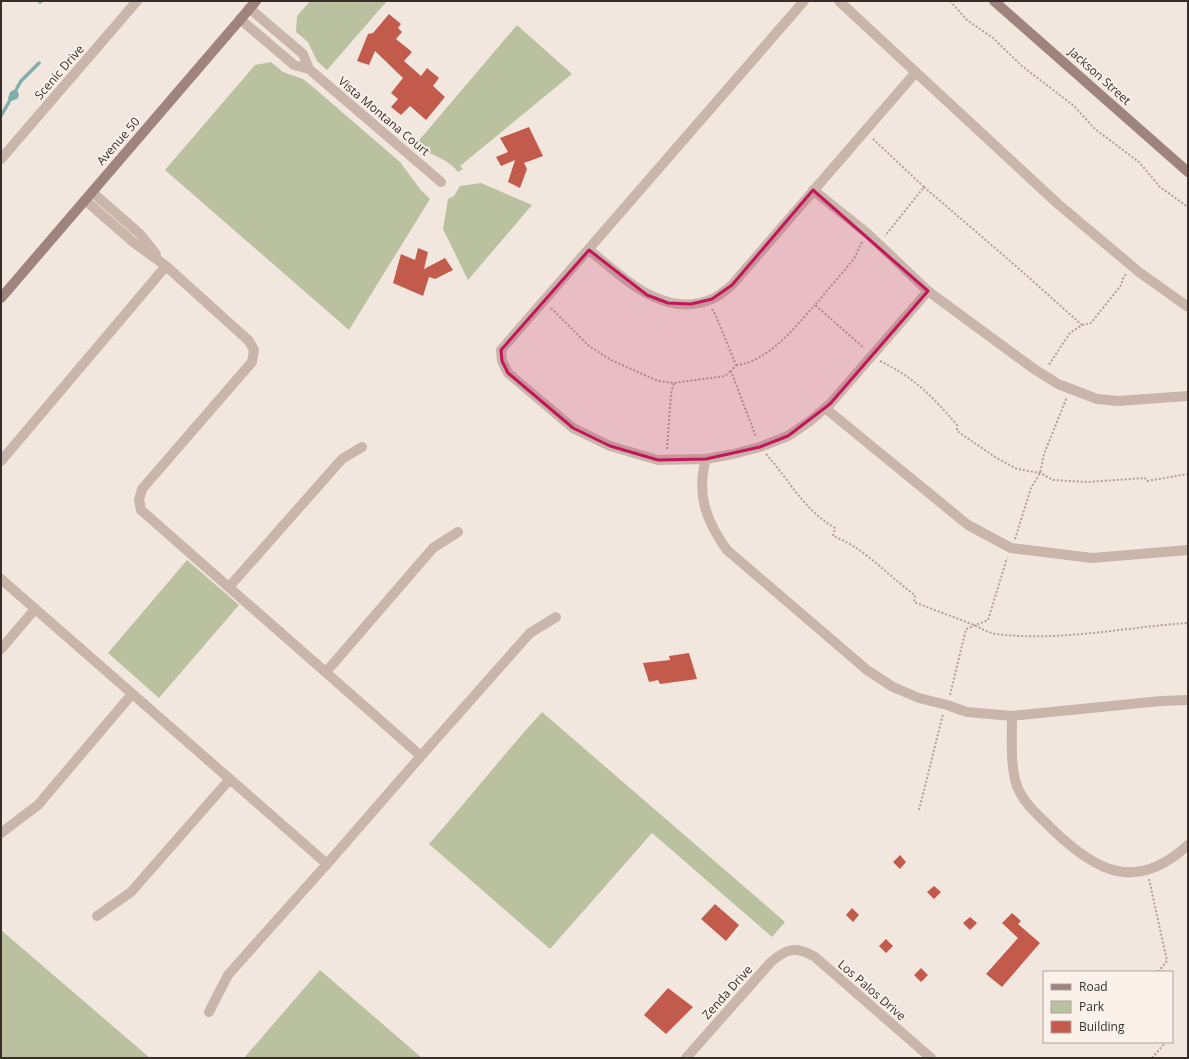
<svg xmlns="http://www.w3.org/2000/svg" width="1189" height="1059" font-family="'Open Sans',sans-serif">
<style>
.green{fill:#bac19f}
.water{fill:#7eafab}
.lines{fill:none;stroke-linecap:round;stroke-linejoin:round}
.stream{stroke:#7eafab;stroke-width:3.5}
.building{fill:#c35b4c}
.path{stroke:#b69f95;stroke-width:2;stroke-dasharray:2 2;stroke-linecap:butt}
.street{stroke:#cab5aa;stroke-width:10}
.secondary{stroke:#9e847c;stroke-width:10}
.marked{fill:#c2185b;fill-opacity:0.2;stroke:#c2185b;stroke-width:3;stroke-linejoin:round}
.labels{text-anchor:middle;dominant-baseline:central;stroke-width:3.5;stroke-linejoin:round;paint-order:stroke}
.street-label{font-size:12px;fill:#382d2a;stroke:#faf1eb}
</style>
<rect width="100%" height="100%" fill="#f2e7df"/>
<path class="green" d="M310 1H387L327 70 317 61 308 42 296 32 297 16Z
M517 25 572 74 460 166 463 169 458 172C448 158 429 155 415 145Z
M271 62 283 72 303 79 313 87 400 162 420 189 430 199 349 330 165 170 255 65Z
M481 183 532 205 468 280 443 229 448 199 454 196 460 186Z
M187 560 239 605 159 698 108 653Z
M542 712 785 922 772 937 652 833 550 949 429 844C468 800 503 755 542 712Z
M1 930 150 1058H1Z
M320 970 422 1058H244Z"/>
<path class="water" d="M17 88 19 96 17 99 9 102 8 98 10 92Z"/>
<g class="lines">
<path class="stream" d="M40 2 41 1
M17 88 21 81 39 63
M1 116 9 102"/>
</g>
<path class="building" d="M389 14 401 24 398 28 402 32 396 39 412 52 404 61 421 76 427 68 439 78 433 86 445 97 426 120 410 106 401 115 391 107 398 99 391 93 403 78 375 51 369 65 357 61 368 34 373 33Z
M529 127 543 156 524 163 527 169 520 188 508 182 515 160 501 166 496 157 508 152 500 138Z
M418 248 428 252 424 269 445 258 453 270 435 279 429 277 423 296 393 283 401 254 415 260Z
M689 653 697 679 660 684 658 680 649 682 643 663 670 660 669 656Z
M900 855 906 862 900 869 893 862Z
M934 886 941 892 934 899 927 892Z
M715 904 739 925 726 941 701 919Z
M852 908 859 915 853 922 846 915Z
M1012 913 1021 921 1018 924 1040 943 1002 987 986 974 1018 938 1002 923Z
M970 917 977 923 970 930 963 923Z
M886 939 893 946 886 953 879 946Z
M921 968 928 975 921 982 914 975Z
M668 988 693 1007 666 1034 644 1015Z"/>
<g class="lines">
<path class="path" d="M950 1 967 20 993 38 1022 66 1074 106 1095 129 1139 162 1160 187 1188 207
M873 139 924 187 885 236
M924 187 1017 267 1082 325 1070 333 1048 366
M862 242 854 259 815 305 864 348
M551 308 589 346 611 360 658 381 674 383 725 376 731 371
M712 309 716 316 736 365 731 371 756 437
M1082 325 1091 323 1122 284V280L1126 274
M880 361C915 378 932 396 957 425V431L995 457 1017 469 1040 473 1053 480 1087 482 1145 478 1147 481 1188 474
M736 365C768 362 794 328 815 305
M667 449 671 394 674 383
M766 454C790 481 803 509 835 528L833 536C865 548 888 576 915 595L914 602C934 610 954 617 974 625 981 628 988 633 996 634 1060 642 1125 627 1188 623
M1015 539 1031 488 1040 473 1044 454 1067 397
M950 695 966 629 988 620 1007 558
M919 810 943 714
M1149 879 1167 961 1158 972
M1152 1058 1166 1042"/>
<path class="street" d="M804 1 501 350 502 361 508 373 573 428 610 446 658 460 706 459 733 454 760 447 788 436 810 421 830 404 928 291
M839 1 1058 204 1139 272 1188 307
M249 8 303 54 309 69
M240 19 294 65 309 69 441 182
M1 159 137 1
M813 190 868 234 928 291 1034 369 1058 384 1097 399 1118 401 1188 396
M92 192 140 234 156 254
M589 250C623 277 664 320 712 299 719 296 726 290 732 285L916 72
M825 408 968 525 1011 548 1092 558 1188 550
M706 459C696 494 706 521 727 550L867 670 893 687 919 698 947 705 967 712 1012 716 1161 701 1188 700
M1 461 166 266
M1 579 327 864 421 756 141 510 139 500 142 489 252 362 254 350 249 341 166 266 133 242 85 200
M229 587 342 459 362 447
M1 649 35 609
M326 672 433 548 458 532
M1012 716C1012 738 1010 766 1017 786 1024 804 1038 815 1051 828 1096 872 1136 893 1188 845
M421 756 530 633 556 617
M1 833 38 805 132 694
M97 916 131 892 230 779
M209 1012 228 975 327 864
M686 1058 771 962C787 948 797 946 815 957L931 1058"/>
<path class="secondary" d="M994 1 1188 172
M1 298 256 1"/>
</g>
<path class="marked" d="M813 190 928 291 830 404 788 436 760 447 706 459 658 460 610 446 573 428 508 373 502 361 501 350 589 250 647 295 668 303 691 304 712 299 732 285Z"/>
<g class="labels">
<g class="street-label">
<text transform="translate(59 72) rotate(-49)">Scenic Drive</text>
<text transform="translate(1100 76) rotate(42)">Jackson Street</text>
<text transform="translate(384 116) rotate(40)">Vista Montana Court</text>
<text transform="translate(118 141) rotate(-49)">Avenue 50</text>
<text transform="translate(872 990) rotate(41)">Los Palos Drive</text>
<text transform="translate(727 992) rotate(-48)">Zenda Drive</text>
</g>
</g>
<rect width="1189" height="1059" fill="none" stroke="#382d2a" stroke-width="4"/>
<rect x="1043" y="971" width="130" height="72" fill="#faf1eb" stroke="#aca39e"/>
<rect x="1051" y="984" width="20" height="6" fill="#9e847c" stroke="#aca39e"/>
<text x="1079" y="991" font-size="12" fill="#382d2a">Road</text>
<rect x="1051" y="1001" width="20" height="12" fill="#bac19f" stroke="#aca39e"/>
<text x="1079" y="1011" font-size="12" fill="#382d2a">Park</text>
<rect x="1051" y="1021" width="20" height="12" fill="#c35b4c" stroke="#aca39e"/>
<text x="1079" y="1031" font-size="12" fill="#382d2a">Building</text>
</svg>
